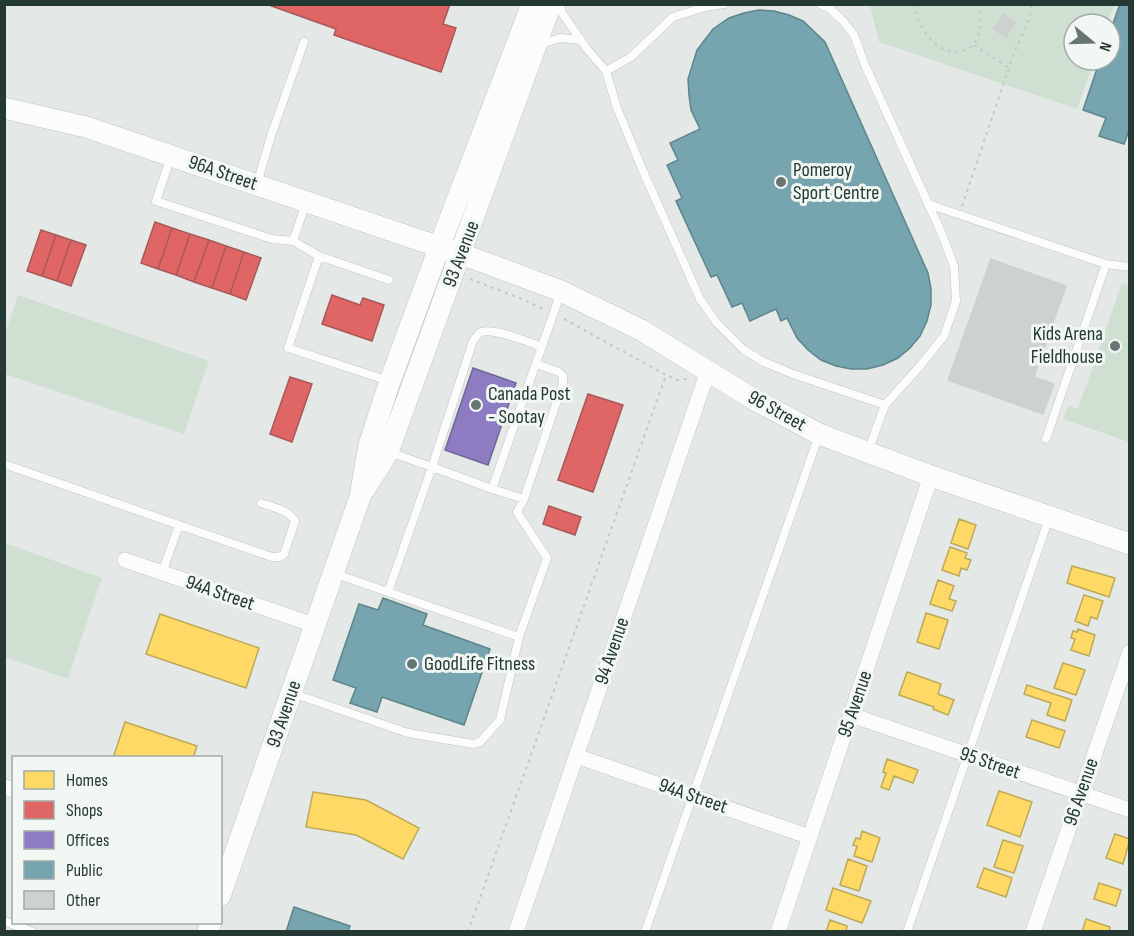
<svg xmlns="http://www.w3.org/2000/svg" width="1134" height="936" font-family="'Sofia Sans Condensed',sans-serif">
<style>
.green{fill:#cfe0d3}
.homes{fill:#ffd966;stroke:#bda957;stroke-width:1.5}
.shops{fill:#e06666;stroke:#a85857;stroke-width:1.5}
.offices{fill:#8e7cc3;stroke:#6e6898;stroke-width:1.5}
.public{fill:#76a5af;stroke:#5d858a;stroke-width:1.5}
.building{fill:#cdd1cf;stroke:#cdd1cf;stroke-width:1.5}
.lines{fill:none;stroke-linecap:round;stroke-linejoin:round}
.lane-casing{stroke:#c1c5c3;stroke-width:9}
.street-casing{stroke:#c1c5c3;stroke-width:16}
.secondary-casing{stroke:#c0c5c3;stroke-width:22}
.path{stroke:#c1c8c5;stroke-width:2;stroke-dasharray:3 4.5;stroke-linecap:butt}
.lane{stroke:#fbfcfb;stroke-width:8}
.street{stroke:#fbfcfb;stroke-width:15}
.secondary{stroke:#fbfcfb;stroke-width:21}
.poi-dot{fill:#677672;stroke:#f2f7f4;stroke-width:2}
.labels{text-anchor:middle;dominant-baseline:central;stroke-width:6;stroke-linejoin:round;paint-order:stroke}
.poi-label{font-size:20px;fill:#243933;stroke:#f2f7f4;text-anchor:start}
.street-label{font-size:20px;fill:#243933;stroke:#f2f7f4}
</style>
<rect width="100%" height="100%" fill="#e4e8e6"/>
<path class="green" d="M870 5H1114L1107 24H1074V60H1094L1077 109 879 42Z
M1122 283 1130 286 1129 442 1063 419 1068 406 1078 409Z
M18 295 209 361 184 434 5 374V333Z
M5 543 102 578 68 679 5 657Z"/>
<path class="homes" d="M959 519 976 525 968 549 951 543Z
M950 547 967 553 965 558 971 560 967 570 961 568 959 576 942 570Z
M1072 566 1115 578 1109 597 1067 583Z
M938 580 954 586 949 599 956 601 952 611 930 604Z
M1084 595 1103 601 1097 619 1091 617 1088 626 1075 621Z
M926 613 948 620 939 649 917 642Z
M160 614 259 648 246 688 146 654Z
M1078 629 1095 635 1089 656 1071 650 1075 639 1071 638 1073 631 1077 632Z
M1063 663 1085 670 1076 695 1054 688Z
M907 672 941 684 938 694 954 700 948 715 933 709 934 707 899 695Z
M1027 685 1072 700 1065 721 1047 715 1051 703 1024 694Z
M1032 720 1065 731 1059 748 1026 737Z
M125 722 197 746 193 758H121L114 755Z
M887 759 918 770 913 783 894 776 889 790 881 787 886 773 883 772Z
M999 791 1032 802 1020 837 987 825Z
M313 792 366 800 419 828 403 859 356 835 306 827Z
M862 831 880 838 872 862 854 856 857 846 853 845 856 838 860 839Z
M1115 834 1130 839 1123 864 1106 858Z
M1003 840 1023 846 1014 873 994 867Z
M848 859 867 866 859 891 840 885Z
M984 868 1012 878 1006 897 977 887Z
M1099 883 1121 890 1116 906 1094 899Z
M833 888 871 901 862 923 826 910Z
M1086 919 1110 927 1109 932H1082Z
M830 920 847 926 846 932H826Z"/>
<path class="shops" d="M266 4H450L443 24 456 28 441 72 334 35 336 29Z
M155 222 172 228 158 269 141 263Z
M172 228 190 234 176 275 158 269Z
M41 230 56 235 42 276 27 271Z
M190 234 209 240 194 282 176 275Z
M56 235 71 240 57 281 42 276Z
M71 240 86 245 71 286 57 281Z
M209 240 226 246 212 288 194 282Z
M226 246 244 252 230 294 212 288Z
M244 252 261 258 246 300 230 294Z
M332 295 360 305 363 298 384 305 372 341 322 324Z
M290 377 312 384 292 442 270 434Z
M588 394 623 405 593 492 558 480Z
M549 506 581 517 575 535 543 524Z"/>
<path class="offices" d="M473 368 516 383 488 465 445 450Z"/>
<path class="public" d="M1120 4H1130V128L1124 144 1099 136 1106 118 1083 110 1100 60H1110V32Z
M759 10 774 11 789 15 803 21 825 42 928 273 931 289V305L927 321 920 336 910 348 898 358 883 365 867 369H851L836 366 821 360 808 350 797 338 787 318 781 321 776 309 750 321 742 303 732 307 717 275 711 277 676 201 682 198 667 165 678 160 670 143 700 129 691 110 689 95 688 79 697 50 713 29 729 18 744 13Z
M383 598 427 614 423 625 490 649 464 725 382 697 377 712 350 703 356 688 333 680 359 604 378 610Z
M294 907 350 926 348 932H286Z"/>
<path class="building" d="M1003 14 1015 22 1006 37 993 29Z
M991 259 1066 286 1034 377 1054 384 1043 414 948 380Z"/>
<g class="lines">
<g class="lane-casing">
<path id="lane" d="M560 4 562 13 587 49 606 71 617 108 643 171 700 299 716 322 744 350 764 362 793 374 885 405
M820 4 829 8 843 21 854 35 865 65 941 232 954 266 956 301 944 336 920 366 885 405 868 451
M541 44 560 38 581 40
M606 71 631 57 673 17 705 7 724 4
M170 159 156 201 272 239 293 241 319 256
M257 184 271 136 304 42
M928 204 1079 255 1106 264 1130 267
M293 241 306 203
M389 381 288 348 319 256 389 280
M1046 439 1106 264
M389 452 432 467 473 341C474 340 478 334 479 333 491 326 528 342 542 347
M4 464 179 525 162 573
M492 489 524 499 517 512 547 558 519 637
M524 499 563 383V376L559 372 536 364
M179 525 272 557H279L284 554 295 521C289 510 272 507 261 503
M333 573 388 592 432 467 492 489 561 292
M292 693 408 733 473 744 480 742 500 720 519 637 388 592
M4 921 33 932
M645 932 819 435
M907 932 1049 518"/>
</g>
<g class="street-casing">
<path id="street" d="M125 560 314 625
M851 715 1130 810
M576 756 810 837
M4 787 14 790
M516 932 708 371
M778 932 931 476
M1033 932 1130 652"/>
</g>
<g class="secondary-casing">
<path id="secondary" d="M4 108 86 127 475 259 561 291 641 330 755 400 819 434 931 476 1130 544
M365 489 388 452 551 4
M220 896 360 497 369 445 390 381 446 229 532 4
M208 932 211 922"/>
</g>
<path class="path" d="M914 4C925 67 994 68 978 4
M974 45 1009 68
M962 206 1014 53 1029 20 1032 4
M470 279 522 299 545 310
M564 319 666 375 678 380 687 379
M468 932 666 375"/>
<use href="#lane" class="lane"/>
<use href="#street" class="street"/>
<use href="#secondary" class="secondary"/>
</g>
<g class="poi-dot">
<circle cx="781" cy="182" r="6"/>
<circle cx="1115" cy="346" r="6"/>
<circle cx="476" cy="405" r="6"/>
<circle cx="412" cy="664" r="6"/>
</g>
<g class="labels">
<g class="poi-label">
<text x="793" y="170">Pomeroy<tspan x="793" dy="23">Sport Centre</tspan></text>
<text x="1103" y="334" text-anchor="end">Kids Arena<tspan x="1103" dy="23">Fieldhouse</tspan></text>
<text x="488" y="394">Canada Post<tspan x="488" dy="23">- Sootay</tspan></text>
<text x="424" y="664">GoodLife Fitness</text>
</g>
<g class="street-label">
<text transform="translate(223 173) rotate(19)">96A Street</text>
<text transform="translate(461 254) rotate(-69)">93 Avenue</text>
<text transform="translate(777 411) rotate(29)">96 Street</text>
<text transform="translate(220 593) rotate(19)">94A Street</text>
<text transform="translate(612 651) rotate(-71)">94 Avenue</text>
<text transform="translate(855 704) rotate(-71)">95 Avenue</text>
<text transform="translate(284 714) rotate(-71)">93 Avenue</text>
<text transform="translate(990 763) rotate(19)">95 Street</text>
<text transform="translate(1081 792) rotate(-71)">96 Avenue</text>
<text transform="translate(693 796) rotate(19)">94A Street</text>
</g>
</g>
<rect width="1134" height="936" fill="none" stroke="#243933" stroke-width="12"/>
<rect x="12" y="756" width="210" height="168" fill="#f2f7f4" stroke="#a0aba7" stroke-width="1.5"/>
<rect x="24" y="771" width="30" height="18" fill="#ffd966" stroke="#a0aba7" stroke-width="1.5"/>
<text x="66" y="786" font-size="18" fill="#243933">Homes</text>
<rect x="24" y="801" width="30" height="18" fill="#e06666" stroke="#a0aba7" stroke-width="1.5"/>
<text x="66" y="816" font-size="18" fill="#243933">Shops</text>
<rect x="24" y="831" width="30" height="18" fill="#8e7cc3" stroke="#a0aba7" stroke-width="1.5"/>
<text x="66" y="846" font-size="18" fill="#243933">Offices</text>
<rect x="24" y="861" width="30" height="18" fill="#76a5af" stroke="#a0aba7" stroke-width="1.5"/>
<text x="66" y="876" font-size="18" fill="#243933">Public</text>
<rect x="24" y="891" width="30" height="18" fill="#cdd1cf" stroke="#a0aba7" stroke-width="1.5"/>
<text x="66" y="906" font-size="18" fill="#243933">Other</text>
<g transform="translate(1092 42) rotate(109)"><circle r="28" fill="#f2f7f4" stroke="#a0aba7" stroke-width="1.5"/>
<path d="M0-4.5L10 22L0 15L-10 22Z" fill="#677672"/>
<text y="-9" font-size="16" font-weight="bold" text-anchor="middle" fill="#243933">N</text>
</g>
</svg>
